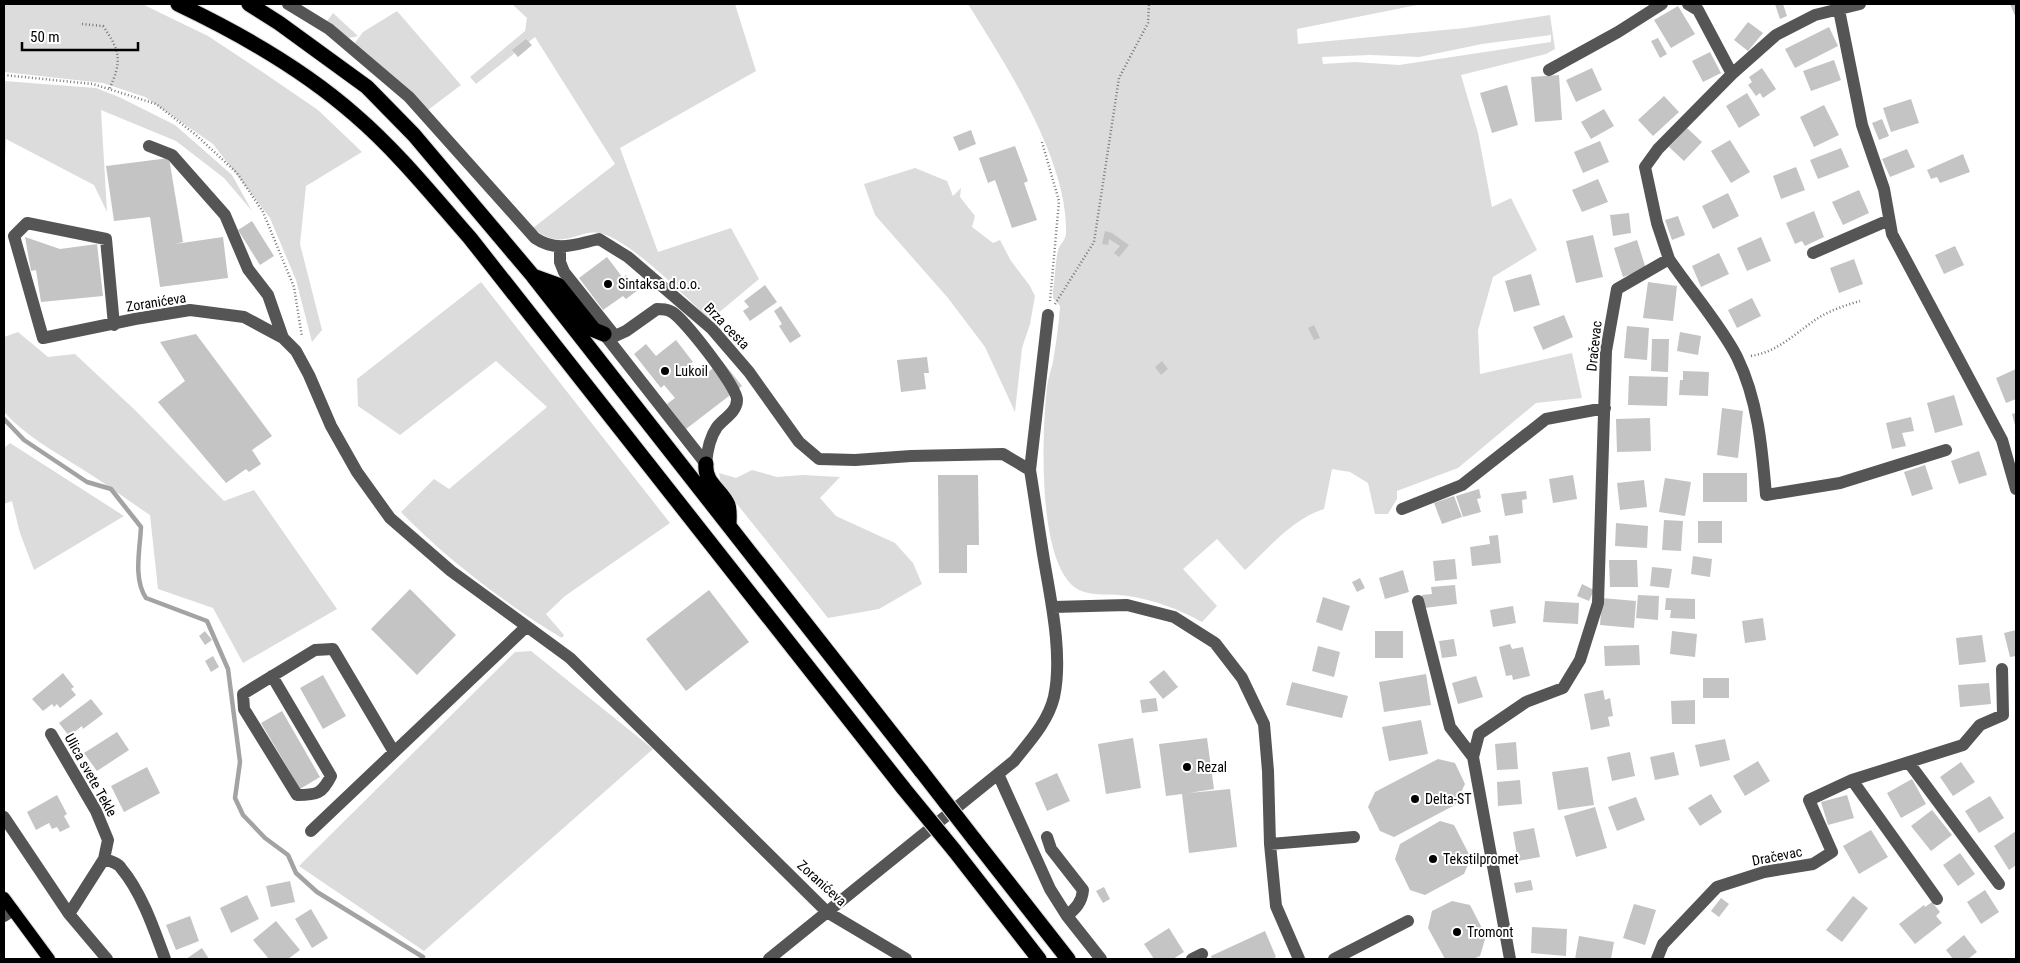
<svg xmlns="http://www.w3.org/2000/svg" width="2020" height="963" font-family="'Roboto Condensed',sans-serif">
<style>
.green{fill:#dcdcdc;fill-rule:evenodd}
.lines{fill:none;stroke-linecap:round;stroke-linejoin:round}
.stream{stroke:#a3a3a3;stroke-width:4.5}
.building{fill:#c4c4c4}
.major-casing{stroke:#dbdbdb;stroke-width:14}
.highway-casing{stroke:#dbdbdb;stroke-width:17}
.path{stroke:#777;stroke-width:2.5;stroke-dasharray:1 2.5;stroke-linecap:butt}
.minor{stroke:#555;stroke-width:12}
.major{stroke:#000;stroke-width:12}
.highway{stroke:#000;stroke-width:15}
.highway-bridge-casing{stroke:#dbdbdb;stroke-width:17;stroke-linecap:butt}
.highway-bridge{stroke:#000;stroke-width:15}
.poi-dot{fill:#000;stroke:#fff;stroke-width:2}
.labels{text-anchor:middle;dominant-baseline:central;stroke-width:4;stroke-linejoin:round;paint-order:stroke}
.poi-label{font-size:14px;fill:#000;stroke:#fff;text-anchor:start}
.street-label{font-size:14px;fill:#000;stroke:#fff}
</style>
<rect width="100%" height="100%" fill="#fff"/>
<path class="green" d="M4 4H142L208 36 261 71 318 110 362 152 306 186 300 244 322 330 312 342 296 280 270 218 213 144 145 97 103 83 4 72Z
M512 4H735L756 71 620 148 658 252 731 228 759 279 710 320C685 296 637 247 606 235 580 224 565 255 533 228L615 164 535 37 476 84 470 77 525 31 527 18Z
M968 4H1422L1297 29 1298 44 1465 28 1550 15 1555 49 1546 54 1461 75 1478 133 1492 207 1511 198 1537 250 1493 277 1478 330 1480 374 1572 353 1582 398 1536 403 1458 468 1397 491V499L1388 514H1375L1368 483 1350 472 1332 469 1324 509C1292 519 1269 548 1245 570L1217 539 1183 569 1217 606 1202 622C1178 609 1155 600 1128 596 1112 593 1095 597 1079 590 1036 568 1042 430 1047 387 1048 379 1051 370 1053 362 1056 343 1059 324 1060 306L1053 298V292C1055 279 1055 263 1058 250 1060 244 1066 240 1066 233 1068 160 1006 65 968 4ZM1551 35V42L1399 65 1355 62 1323 64 1322 57 1370 55 1419 57 1482 44Z
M397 11 461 85 428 110 354 44 363 32Z
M333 13 358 36 349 38 327 21Z
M4 81 96 88 119 97 175 125 232 175 252 211 224 178 176 141 101 110 107 212 94 185 6 139 4 178Z
M915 168 947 181 953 196 961 188 960 197 975 216 972 227 993 243 1000 240 1011 261 1030 286 1035 296 1030 324 1022 348 1015 412 985 347 948 298 875 215 864 184Z
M481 282 670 523 565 596 546 614 564 635 562 638C508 606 444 557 401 512L434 479 449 489 547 407 496 361 400 435 358 406 357 379Z
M18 332 48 357 75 354 136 411 224 501 254 490 337 609 243 663 213 608 158 589 150 515C127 500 105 483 82 469 54 451 27 437 4 412V337Z
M10 443 124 516 34 570 20 533 12 501 4 504V448Z
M752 470 777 477 803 475 840 477 820 498 836 516 895 543 913 563 922 584 879 609 828 618 721 484 719 473 736 478Z
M531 651 653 749 424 951 299 866 515 652Z"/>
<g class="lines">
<path class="stream" d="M4 419 24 440 87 482 111 489 141 527C140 549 133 579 146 598L207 621 228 669 240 762 235 798 243 815 265 838 288 855 296 873 317 892 423 957"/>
</g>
<path class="building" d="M1775 4H1783L1787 16 1780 19Z
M2010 4H2016V18Z
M1678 6 1695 34 1671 48 1654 20Z
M1748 22 1763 33 1748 51 1734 40Z
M1829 27 1838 46 1795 68 1785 49Z
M1658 38 1667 54 1660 58 1651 41Z
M526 39 532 45 518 57 512 50Z
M1710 52 1721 73 1703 82 1692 61Z
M1834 60 1841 80 1811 91 1803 71Z
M1592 68 1602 90 1576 102 1566 80Z
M1762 68 1776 89 1763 98 1760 93 1756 96 1748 85 1752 82 1749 77Z
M1559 75 1562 120 1535 122 1531 77Z
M1507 85 1518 125 1492 133 1480 93Z
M1747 93 1760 115 1739 128 1726 106Z
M1664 96 1679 112 1653 136 1638 120Z
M1911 99 1919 123 1891 132 1883 108Z
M1824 105 1839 135 1814 147 1800 117Z
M1604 109 1614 126 1591 139 1581 122Z
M1882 119 1889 136 1879 140 1872 123Z
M1687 128 1702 142 1684 161 1669 147Z
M971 130 976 144 959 151 953 137Z
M1730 140 1750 172 1731 183 1711 151Z
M1600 141 1609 162 1583 173 1574 152Z
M1015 146 1028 181 1024 183 1037 220 1012 228 995 180 988 183 979 158Z
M1841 148 1849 167 1818 179 1810 160Z
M1907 149 1915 167 1890 177 1882 159Z
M1963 154 1970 172 1940 183 1937 177 1931 179 1927 170Z
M169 158 183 242 175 244 223 237 228 278 160 287 150 217 114 221 106 166Z
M1796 167 1805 190 1781 199 1773 176Z
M1598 179 1608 202 1582 212 1572 190Z
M1859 190 1869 213 1843 225 1832 202Z
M1728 193 1739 216 1713 229 1702 206Z
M1814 211 1824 237 1805 246 1802 241 1795 244 1786 223Z
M1629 213 1631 233 1613 236 1610 215Z
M1678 216 1685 235 1672 240 1665 220Z
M252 221 274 256 260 265 238 230Z
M1105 231 1112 233 1129 245 1119 257 1114 253 1120 246 1109 239 1108 245 1102 244Z
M1593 235 1603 277 1576 283 1566 241Z
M25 237 60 249 97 244 103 296 41 302 36 270 31 271Z
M1761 237 1771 261 1747 271 1737 248Z
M1637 240 1646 269 1623 277 1614 248Z
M1955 246 1964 265 1944 274 1935 255Z
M1719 253 1729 274 1701 287 1692 266Z
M607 257 623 278 626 275 638 290 626 299 623 296 603 310 579 278Z
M1854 259 1863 284 1839 293 1830 268Z
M1531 274 1540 305 1514 312 1505 281Z
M1648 282 1677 286 1673 321 1643 318Z
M765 285 777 302 750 321 743 311 749 307 744 301Z
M1752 298 1761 316 1737 328 1728 310Z
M781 306 801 336 790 343 779 326 782 324 774 311Z
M1564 315 1573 337 1543 350 1533 327Z
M1314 325 1320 338 1314 340 1308 328Z
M1627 326 1649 328 1647 360 1624 358Z
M1680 332 1701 336 1698 355 1677 351Z
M196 334 272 436 252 450 261 464 249 472 246 469 226 483 158 402 185 381 160 342Z
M1652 339H1669L1668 372 1651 371Z
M676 340 693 362 691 363 702 377 722 361 742 386 686 429 667 404 675 398 664 385 661 388 634 354 646 344 656 356Z
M927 357 929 373H924L926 389 901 392 897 360Z
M1162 361 1168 369 1161 375 1155 367Z
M2016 369V399L2006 403 1996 378Z
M1683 371 1709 372 1708 396 1679 395 1680 380H1683Z
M1629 376 1668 377 1667 406 1628 405Z
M1954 395 1963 425 1935 433 1927 403Z
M1722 408 1743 411 1738 458 1717 455Z
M2016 413V429L2012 414Z
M1911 417 1914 431 1902 433 1906 446 1892 449 1886 423Z
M1650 418 1651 451 1617 452 1616 419Z
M1979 451 1987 475 1959 484 1951 461Z
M1925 465 1933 489 1912 496 1904 472Z
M1703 473H1747V502H1703Z
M938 475H978L979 545H967V573H939Z
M1573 475 1577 499 1553 503 1549 479Z
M1665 478 1691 482 1685 516 1659 512Z
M1644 480 1647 507 1620 510 1617 483Z
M1479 489 1481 498 1477 499 1481 512 1463 517 1456 496Z
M1526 491 1527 499 1522 500 1523 513 1505 516 1501 494Z
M1454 496 1462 517 1442 524 1434 503Z
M1664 520 1683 521 1681 551 1662 550Z
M1698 521H1722V543H1698Z
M1616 523 1648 526 1647 548 1615 546Z
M1498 535 1501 563 1472 566 1470 547 1490 544 1489 536Z
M1693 556 1712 559 1710 577 1691 574Z
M1455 559 1457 579 1435 581 1433 561Z
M1609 560H1637L1638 587H1610Z
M1652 567 1672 569 1669 588 1650 586Z
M1403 570 1409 592 1385 599 1379 578Z
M1360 578 1365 588 1357 592 1352 582Z
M1582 584 1594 590 1589 601 1577 596Z
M1455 585 1457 604 1424 608 1422 595 1432 594 1431 587Z
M410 589 456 635 417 675 371 629Z
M709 590 749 642 686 691 646 639Z
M1638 595 1659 596 1658 620 1636 618Z
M1323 597 1350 606 1342 631 1316 622Z
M1602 598 1636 601 1634 628 1600 625Z
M1666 598 1695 599V619L1670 618 1671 610H1665Z
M1545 601 1579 603 1578 624 1543 622Z
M1513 606 1516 623 1493 627 1490 610Z
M1763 618 1766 640 1745 643 1742 621Z
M2016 630V656L2010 657 2004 633Z
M205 631 212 640 205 645 199 636Z
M1375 631H1403V658H1375Z
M1672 631 1697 634 1695 657 1670 654Z
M1982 635 1986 662 1959 665 1956 638Z
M1454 639 1457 656 1442 658 1439 641Z
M1510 644 1512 649 1523 647 1530 676 1513 680 1512 675 1506 676 1499 647Z
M1639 645 1640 665 1605 666 1604 646Z
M1318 646 1340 652 1334 677 1312 671Z
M213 656 219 667 211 672 205 661Z
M1164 670 1178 687 1163 699 1149 682Z
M63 673 74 687 71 689 76 695 60 708 57 704 54 707 52 704 43 711 32 699Z
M1426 674 1431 705 1384 712 1379 682Z
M323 675 346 716 323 729 300 688Z
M1476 676 1483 697 1458 704 1452 683Z
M1703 678H1729V698H1703Z
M1292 682 1348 696 1342 718 1286 705Z
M1989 683 1991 704 1960 707 1958 685Z
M1603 690 1605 700 1610 698 1613 716 1608 717 1610 726 1591 730 1584 694Z
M1156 698 1158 711 1142 713 1140 700Z
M91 699 103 714 83 729 82 726 69 736 59 723Z
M1695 700V724H1672L1671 701Z
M282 711 320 777 300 789 261 723Z
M1421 720 1428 754 1389 761 1382 727Z
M117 732 129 750 97 771 84 753Z
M1133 738 1141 788 1106 794 1098 744Z
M1207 738 1214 789 1189 793 1230 789 1237 847 1189 853 1182 794 1166 796 1159 744Z
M1725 739 1730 760 1700 767 1695 745Z
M1516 742 1518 769 1497 770 1495 744Z
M1630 752 1635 776 1612 781 1607 757Z
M1674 752 1679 775 1655 780 1650 757Z
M1438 759 1455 763 1465 784 1455 805 1394 837 1380 831 1368 807 1375 792Z
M1758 761 1770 781 1745 796 1733 776Z
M1961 762 1975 782 1953 796 1940 777Z
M147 767 160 793 124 812 111 786Z
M1588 767 1594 805 1558 810 1552 772Z
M1057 773 1070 801 1047 811 1035 783Z
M1912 779 1926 804 1901 818 1887 793Z
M1520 780 1522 804 1498 806 1497 782Z
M1711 794 1722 812 1700 826 1688 808Z
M57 795 67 814 64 816 70 827 60 832 57 827 52 829 49 823 36 830 27 812Z
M1847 795 1854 818 1828 825 1821 802Z
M1990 796 2004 818 1979 833 1965 811Z
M1636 797 1645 820 1617 831 1608 807Z
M1595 807 1607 848 1576 857 1564 816Z
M1932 810 1952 835 1931 851 1911 826Z
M1440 821 1454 825 1471 858 1464 874 1425 895 1410 890 1395 859 1400 844Z
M1534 828 1540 857 1518 861 1513 832Z
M1871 830 1888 857 1859 874 1843 846Z
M2016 831V865L2009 870 1994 846Z
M1960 853 1975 874 1958 886 1943 865Z
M1531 880 1533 890 1516 893 1514 883Z
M290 881 295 902 271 907 266 886Z
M1104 887 1110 899 1103 903 1096 891Z
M1985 890 1999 912 1981 924 1967 902Z
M247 895 259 919 231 933 220 908Z
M1853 896 1868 908 1842 942 1826 930Z
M1721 898 1729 904 1719 917 1711 911Z
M1452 901 1470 905 1486 936 1480 956 1473 959H1445L1428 928 1432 911Z
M1932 902 1940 912 1936 916 1942 923 1915 944 1899 924 1924 905 1925 907Z
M1634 904 1656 910 1645 945 1623 938Z
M311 909 328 938 312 948 295 919Z
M190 916 199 941 176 950 166 925Z
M276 921 300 950 288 959H269L253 940Z
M1532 927 1567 929 1566 956 1531 953Z
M1169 928 1184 952 1173 959H1154L1144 944Z
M1265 931 1276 957 1272 959H1212L1211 956Z
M1964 935 1977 952 1968 959H1953L1946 950Z
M1579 936 1614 942 1611 959H1575Z
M202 948 209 959H186Z"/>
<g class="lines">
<g class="major-casing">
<path id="major" d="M4 898 49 959"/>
</g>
<g class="highway-casing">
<path id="highway" d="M178 4C239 33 304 70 355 115 398 152 433 196 470 238L904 789
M249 4 279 23 367 87 414 135 533 276 922 772
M533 276 558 285 594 330 604 334
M706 464C704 483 722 490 728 505 730 511 729 520 729 525
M974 839 1068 959
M954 850 1039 959"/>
</g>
<path class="path" d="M82 24 103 26C121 52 122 61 109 90
M4 75 93 84 156 104 196 135 237 173 263 212 294 287 302 337
M1042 142 1059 201 1050 301
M1055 304 1094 242 1119 78 1148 23 1149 4
M1751 356C1776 352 1791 337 1811 323 1825 312 1843 306 1860 301"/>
<path class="minor" d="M288 4 329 29 409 97 535 238C557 253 576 244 599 239L628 257 712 329 749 372 799 442 819 459 855 460 911 456 1003 454 1030 470C1035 500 1039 530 1044 560 1051 601 1063 656 1054 697 1048 722 1029 742 1014 761L769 959
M1688 4 1698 10 1732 74
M1839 10 1862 125 1884 189 1892 234 2002 440 2016 489
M1549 70 1618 32 1662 4
M149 146 172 155 225 215 248 269 268 295 283 338
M560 248V262L564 272 615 336
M1813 253 1889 220
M1669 259C1690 290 1720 324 1737 357 1758 400 1762 448 1766 495L1840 483 1946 450
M114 325 106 239 27 223 14 236 43 338 135 319 190 310 244 317 283 338 296 351 309 375 331 426 357 472 390 518 451 571 570 658 827 912 906 959
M604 334 615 336 626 331 657 309C663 309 667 309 672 312 684 319 738 388 737 400 737 412 723 419 717 427 710 437 707 452 706 464
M604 334 706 464
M1030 470 1048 315
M1402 509 1462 485 1546 419 1605 408
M1418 601 1450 727 1473 757
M1053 607 1127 605 1174 617 1215 643 1242 678 1264 724 1268 771 1270 844 1276 906 1299 959
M272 676 331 776C322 794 317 795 297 795L244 709 243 694 315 650 333 649 394 752
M51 734 96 811 108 840 104 859 69 914
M1909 763 1999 884
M998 774 1050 889 1067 916 1101 959
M1852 780 1937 899
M4 817 69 914 107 959
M311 831 526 627
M1047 837 1051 849 1083 890C1082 902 1076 908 1067 916
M1270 844 1354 837
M104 859C110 861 118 863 121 868 142 893 154 929 165 959
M4 916 13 910
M1192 959 1202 954
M1334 959 1408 921
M1510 959 1473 757 1479 734 1526 702 1563 688 1580 660 1598 603 1606 351 1617 289 1669 259 1657 223 1645 167 1658 149 1732 74 1776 35 1815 15 1860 4
M1657 959 1663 944 1717 887 1764 872 1813 864 1832 852 1809 800 1852 780 1963 745 1980 725 2003 715 2002 669"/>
<use href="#major" class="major"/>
<use href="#highway" class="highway"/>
<g class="highway-bridge-casing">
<path id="highway-bridge" d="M922 772 974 839
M904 789 954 850"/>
</g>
<use href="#highway-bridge" class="highway-bridge"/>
</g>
<g class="poi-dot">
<circle cx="608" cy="284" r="5"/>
<circle cx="665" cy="371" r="5"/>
<circle cx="1187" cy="767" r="5"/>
<circle cx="1415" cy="799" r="5"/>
<circle cx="1433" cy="859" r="5"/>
<circle cx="1457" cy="932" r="5"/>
</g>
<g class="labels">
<g class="poi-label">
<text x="618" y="284">Sintaksa d.o.o.</text>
<text x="675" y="371">Lukoil</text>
<text x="1197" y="767">Rezal</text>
<text x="1425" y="799">Delta-ST</text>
<text x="1443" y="859">Tekstilpromet</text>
<text x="1467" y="932">Tromont</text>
</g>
<g class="street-label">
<text transform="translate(156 302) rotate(-9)">Zoranićeva</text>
<text transform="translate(727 326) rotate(46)">Brza cesta</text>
<text transform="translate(1594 346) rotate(-84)">Dračevac</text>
<text transform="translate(91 775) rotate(61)">Ulica svete Tekle</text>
<text transform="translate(1777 856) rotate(-11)">Dračevac</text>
<text transform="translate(822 883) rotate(42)">Zoranićeva</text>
</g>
</g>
<rect width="2020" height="963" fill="none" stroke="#000000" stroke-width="10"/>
<path d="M22 42v8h116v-8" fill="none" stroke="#000000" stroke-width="2.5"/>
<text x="30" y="42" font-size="15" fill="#000000" stroke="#ffffff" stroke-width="4" paint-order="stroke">50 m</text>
</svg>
